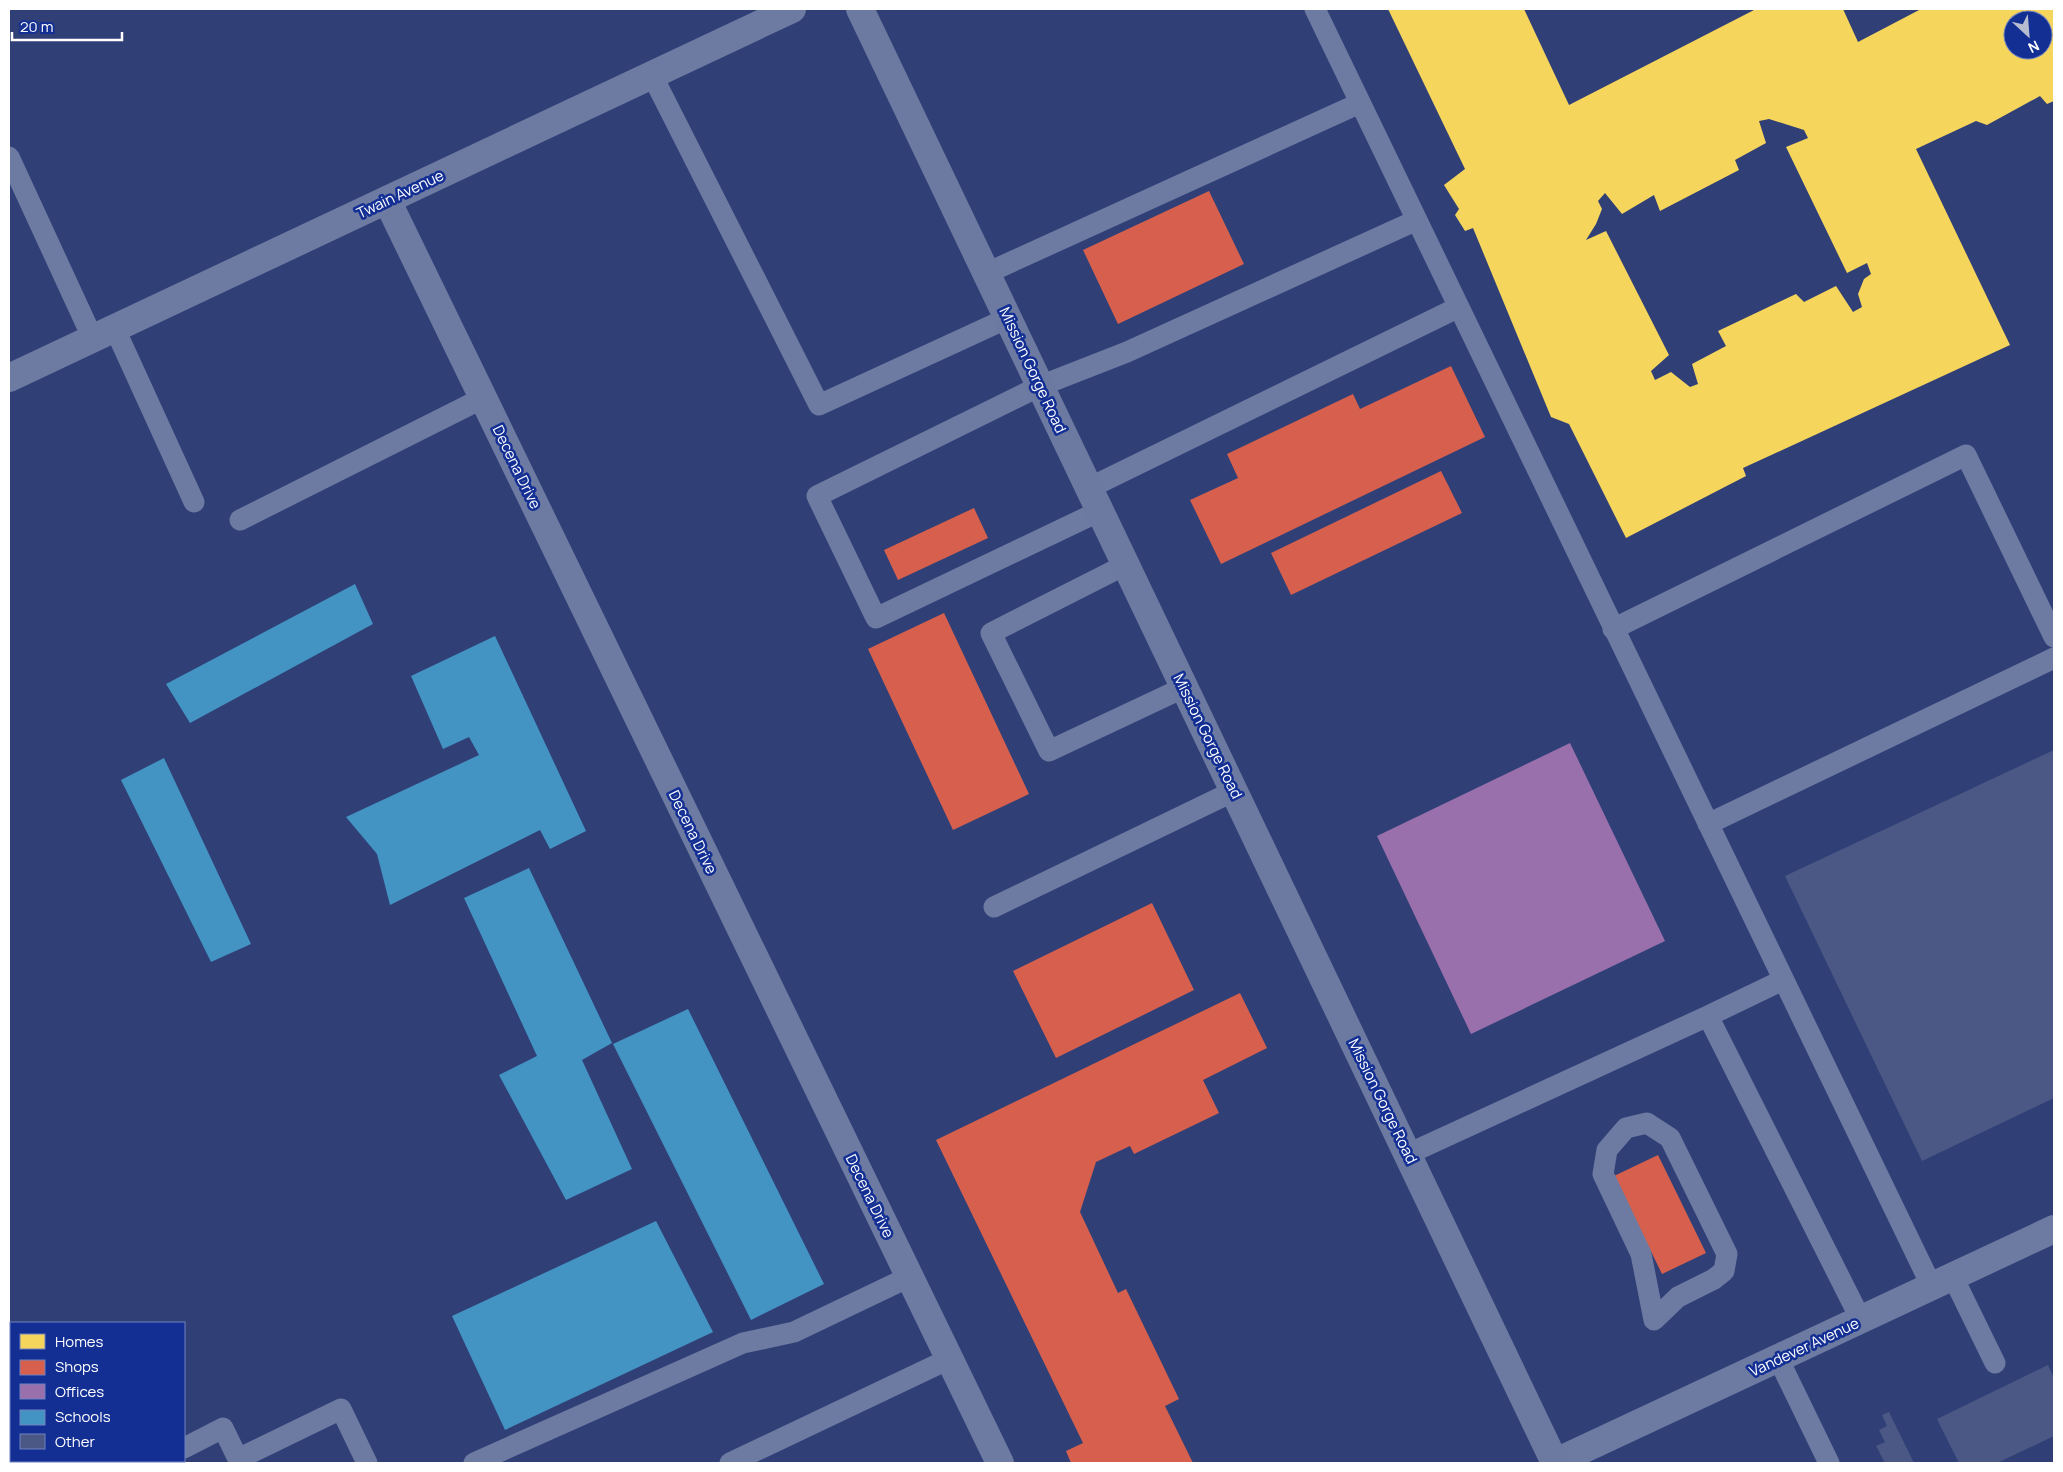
<svg xmlns="http://www.w3.org/2000/svg" width="2063" height="1472" font-family="Manrope,sans-serif">
<style>
.homes{fill:#f6d55c;fill-rule:evenodd}
.shops{fill:#d6604d}
.offices{fill:#9970ab}
.schools{fill:#4393c3}
.building{fill:#4b5885}
.lines{fill:none;stroke-linecap:round;stroke-linejoin:round}
.service{stroke:#6d7aa2;stroke-width:21}
.minor{stroke:#6d7aa2;stroke-width:28}
.tertiary{stroke:#6d7aa2;stroke-width:28}
.primary{stroke:#6c79a0;stroke-width:28}
.labels{text-anchor:middle;dominant-baseline:central;stroke-width:5;stroke-linejoin:round;paint-order:stroke}
.street-label{font-size:15px;fill:#fff;stroke:#132f94}
</style>
<rect width="100%" height="100%" fill="#304077"/>
<path class="homes" d="M1388 9H1524L1569 105 1756 9H1843L1858 42 1921 9H2054V101L2047 104 2040 96 1987 125 1976 121 1916 149 2010 345 1743 468 1746 476 1626 538 1569 424 1551 417 1473 228 1465 231 1455 215 1459 209 1444 185 1465 169ZM2013 20H2043V50H2013ZM1769 119 1804 130 1808 138 1786 147 1847 273 1867 263 1871 274 1864 279 1858 294 1862 307 1853 312 1836 286 1804 302 1796 294 1718 331 1726 346 1692 364 1698 384 1690 387 1671 372 1655 380 1651 371 1669 355 1606 231 1586 240 1596 224 1602 209 1598 201 1605 193 1622 214 1654 195 1660 211 1739 170 1735 160 1766 143 1759 121Z"/>
<path class="shops" d="M1209 191 1244 264 1118 324 1083 250Z
M1451 366 1485 437 1221 564 1190 500 1238 478 1227 454 1353 394 1360 409Z
M1441 471 1462 513 1291 595 1271 553Z
M974 508 988 538 898 580 884 550Z
M944 613 1029 794 953 830 868 649Z
M1152 903 1194 990 1056 1058 1013 971Z
M1240 993 1267 1048 1203 1080 1219 1113 1134 1154 1130 1146 1096 1162 1080 1212 1118 1293 1126 1289 1179 1399 1165 1406 1193 1463H1071L1066 1451 1083 1443 936 1140Z
M1658 1155 1706 1253 1662 1274 1614 1176Z"/>
<path class="offices" d="M1570 743 1665 941 1471 1034 1377 836Z"/>
<path class="schools" d="M355 584 373 624 190 723 166 684Z
M495 636 586 831 550 849 540 830 390 905 377 854 346 817 479 755 469 737 443 749 411 676Z
M164 758 251 944 211 962 121 780Z
M529 868 612 1043 582 1060 632 1169 566 1200 499 1075 537 1056 464 898Z
M688 1009 824 1284 751 1320 613 1044Z
M656 1221 713 1332 505 1430 452 1316Z"/>
<path class="building" d="M2054 750V1098L1922 1161 1785 876Z
M2048 1365 2054 1378V1436L1997 1463H1959L1937 1419Z
M1889 1412 1914 1463H1885L1876 1446 1885 1442 1879 1430 1887 1426 1882 1415Z"/>
<g class="lines">
<path class="service" d="M1315 9 1932 1287
M652 75 819 405 1008 318
M9 157 93 339
M987 273 1360 103
M115 329 194 502
M1089 488 1459 307
M1100 511 876 618 817 496 1040 386 1127 352 1417 220
M240 520 483 398
M1125 565 991 633 1049 751 1185 687
M1613 629 1966 455 2054 637
M1708 824 2054 658
M994 907 1234 791
M1783 980 1708 1016 1861 1320
M1647 1123 1670 1138 1727 1254 1724 1271 1714 1279 1678 1297 1654 1320 1641 1254 1603 1174 1607 1150 1626 1128Z
M1408 1154 1708 1016
M1953 1277 1995 1363
M1778 1358 1829 1463
M184 1448 223 1428 240 1463
M238 1459 341 1409 367 1463
M151 1463 157 1461
M474 1463 743 1343 794 1332 909 1277
M730 1463 949 1359"/>
<path class="minor" d="M387 200 1000 1463"/>
<path class="tertiary" d="M9 378 792 9
M1554 1463 2054 1229"/>
<path class="primary" d="M860 9 1555 1463"/>
</g>
<g class="labels">
<g class="street-label">
<text transform="translate(400 194) rotate(-25)">Twain Avenue</text>
<text transform="translate(1033 370) rotate(65)">Mission Gorge Road</text>
<text transform="translate(517 467) rotate(64)">Decena Drive</text>
<text transform="translate(1208 736) rotate(64)">Mission Gorge Road</text>
<text transform="translate(693 832) rotate(64)">Decena Drive</text>
<text transform="translate(1383 1101) rotate(64)">Mission Gorge Road</text>
<text transform="translate(870 1196) rotate(64)">Decena Drive</text>
<text transform="translate(1804 1347) rotate(-25)">Vandever Avenue</text>
</g>
</g>
<rect width="2063" height="1472" fill="none" stroke="#ffffff" stroke-width="20"/>
<rect x="10" y="1322" width="175" height="140" fill="#132f94" stroke="#7182bf"/>
<rect x="20" y="1334" width="25" height="15" fill="#f6d55c" stroke="#7182bf"/>
<text x="55" y="1347" font-size="15" fill="#ffffff">Homes</text>
<rect x="20" y="1360" width="25" height="15" fill="#d6604d" stroke="#7182bf"/>
<text x="55" y="1372" font-size="15" fill="#ffffff">Shops</text>
<rect x="20" y="1384" width="25" height="15" fill="#9970ab" stroke="#7182bf"/>
<text x="55" y="1397" font-size="15" fill="#ffffff">Offices</text>
<rect x="20" y="1410" width="25" height="15" fill="#4393c3" stroke="#7182bf"/>
<text x="55" y="1422" font-size="15" fill="#ffffff">Schools</text>
<rect x="20" y="1434" width="25" height="15" fill="#4b5885" stroke="#7182bf"/>
<text x="55" y="1447" font-size="15" fill="#ffffff">Other</text>
<g transform="translate(2028 35) rotate(154)"><circle r="24" fill="#132f94" stroke="#7182bf"/>
<path d="M0-4L9 19L0 12L-9 19Z" fill="#b7bccf"/>
<text y="-8" font-size="14" font-weight="bold" text-anchor="middle" fill="#ffffff">N</text>
</g>
<path d="M12 32v8h110v-8" fill="none" stroke="#ffffff" stroke-width="2.5"/>
<text x="20" y="32" font-size="15" fill="#ffffff" stroke="#132f94" stroke-width="4" paint-order="stroke">20 m</text>
</svg>
